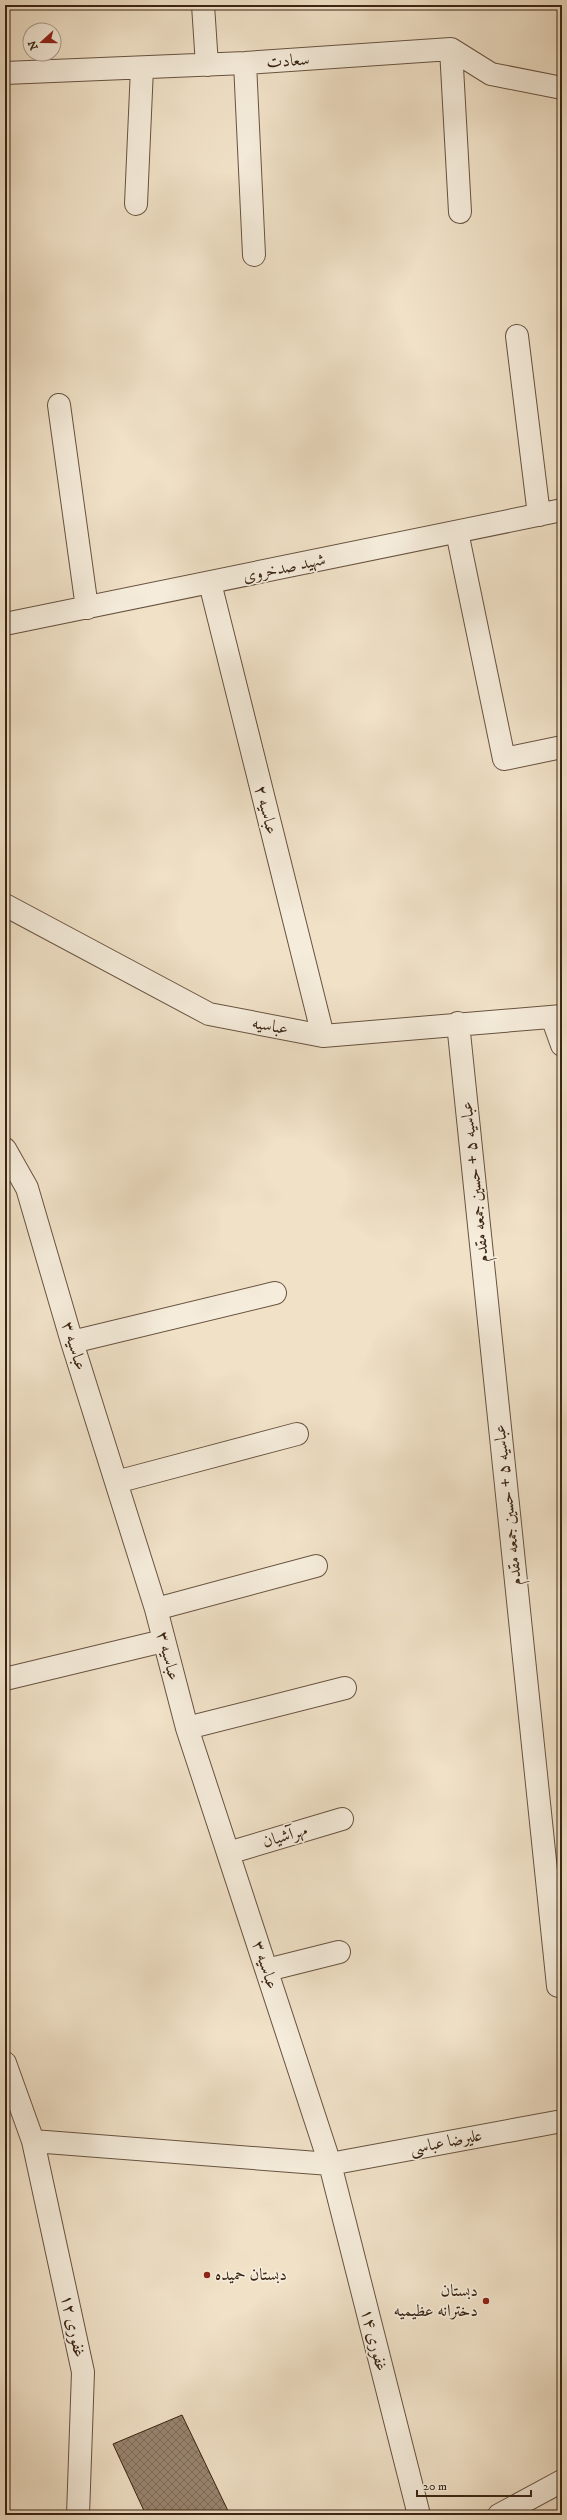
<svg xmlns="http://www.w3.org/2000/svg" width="567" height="2520" font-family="'IM FELL DW Pica',Amiri,serif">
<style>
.building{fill:url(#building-cross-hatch);stroke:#3a2414}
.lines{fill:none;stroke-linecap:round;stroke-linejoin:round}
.minor-casing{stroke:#685341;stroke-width:24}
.path{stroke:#3a2414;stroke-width:2.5;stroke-dasharray:1 2;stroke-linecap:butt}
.minor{stroke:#f5ecdb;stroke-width:22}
.poi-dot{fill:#8f2418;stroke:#f5ecdb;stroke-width:1.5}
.labels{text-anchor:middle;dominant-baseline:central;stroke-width:3.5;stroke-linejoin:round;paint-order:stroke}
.street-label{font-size:17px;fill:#3a2414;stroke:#f5ecdb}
.poi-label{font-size:17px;fill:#3a2414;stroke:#f5ecdb;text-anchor:start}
</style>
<defs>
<pattern id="building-cross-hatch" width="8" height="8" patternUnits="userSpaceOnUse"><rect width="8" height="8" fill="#998671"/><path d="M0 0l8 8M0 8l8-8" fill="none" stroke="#7e6d5c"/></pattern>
</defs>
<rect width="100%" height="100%" fill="#f0e1c7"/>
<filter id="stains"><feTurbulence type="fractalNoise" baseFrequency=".005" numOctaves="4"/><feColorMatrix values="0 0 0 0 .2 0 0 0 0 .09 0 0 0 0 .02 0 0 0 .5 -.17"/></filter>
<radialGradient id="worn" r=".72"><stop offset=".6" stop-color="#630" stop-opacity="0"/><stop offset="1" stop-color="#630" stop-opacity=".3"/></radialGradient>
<path class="building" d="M182 2415 230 2515H146L113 2444Z"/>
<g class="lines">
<g class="minor-casing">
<path id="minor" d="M203 5 207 65
M451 49 460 212
M245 63 254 255
M5 73 245 63 451 49 491 74 562 88
M136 204 142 68
M517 336 539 515
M59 405 87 608
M457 532 504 759 562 747
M210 583 323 1036
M5 624 562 510
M5 905 209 1014 323 1036 562 1016
M552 1017 562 1045
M458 1023 558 1986 562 1985
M5 1149 27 1188 72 1342 156 1609 187 1728 330 2164 419 2515
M72 1342 275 1293
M116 1482 297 1434
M156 1609 316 1566
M5 1679 163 1641
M187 1728 345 1688
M228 1853 342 1819
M267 1970 339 1952
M5 2063 33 2141 83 2372 78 2515
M33 2141 330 2164 562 2121
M499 2515 562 2481"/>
</g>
<path class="path" d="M560 2017 562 2059"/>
<use href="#minor" class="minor"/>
</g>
<g class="poi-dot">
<circle cx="207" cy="2275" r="4"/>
<circle cx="486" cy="2301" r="4"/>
</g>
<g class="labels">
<g class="street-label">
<text transform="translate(288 61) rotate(-4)">سعادت</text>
<text transform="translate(284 568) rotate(-12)">شهید صدخروی</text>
<text transform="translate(266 810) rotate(76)">عباسیه ۲</text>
<text transform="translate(270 1026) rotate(11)">عباسیه</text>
<text transform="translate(475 1182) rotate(-96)">عباسیه ۵ + حسین جمعه مقدم</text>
<text transform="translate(74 1346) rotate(73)">عباسیه ۳</text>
<text transform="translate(508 1505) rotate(-96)">عباسیه ۵ + حسین جمعه مقدم</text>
<text transform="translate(168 1656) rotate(76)">عباسیه ۳</text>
<text transform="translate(285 1836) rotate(-16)">مهرآشیان</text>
<text transform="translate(265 1965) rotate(72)">عباسیه ۳</text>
<text transform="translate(446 2142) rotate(-11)">علیرضا عباسی</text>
<text transform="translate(73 2326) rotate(78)">غفوری ۱۲</text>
<text transform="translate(374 2340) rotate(76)">غفوری ۱۴</text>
</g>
<g class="poi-label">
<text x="215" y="2275">دبستان حمیده</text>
<text x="478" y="2291" text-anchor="end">دبستان<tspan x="478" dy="20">دخترانه عظیمیه</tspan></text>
</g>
</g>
<rect width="567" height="2520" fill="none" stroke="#f0e1c7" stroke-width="20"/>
<rect x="6" y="6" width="555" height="2508" fill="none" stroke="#3a2414" stroke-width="2"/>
<rect x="10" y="10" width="547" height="2500" fill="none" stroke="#3a2414"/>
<g transform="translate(42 42) rotate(249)"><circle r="19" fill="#f5ecdb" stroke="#aa9c8b"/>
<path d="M0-3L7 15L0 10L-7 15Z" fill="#8f2418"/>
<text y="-6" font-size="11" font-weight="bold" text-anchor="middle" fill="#3a2414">N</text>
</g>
<path d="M417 2490v6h114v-6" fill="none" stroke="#3a2414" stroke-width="2"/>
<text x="423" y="2490" font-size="12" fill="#3a2414" stroke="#f5ecdb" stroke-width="3" paint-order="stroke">20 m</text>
<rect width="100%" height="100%" filter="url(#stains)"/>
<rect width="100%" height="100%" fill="url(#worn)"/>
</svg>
